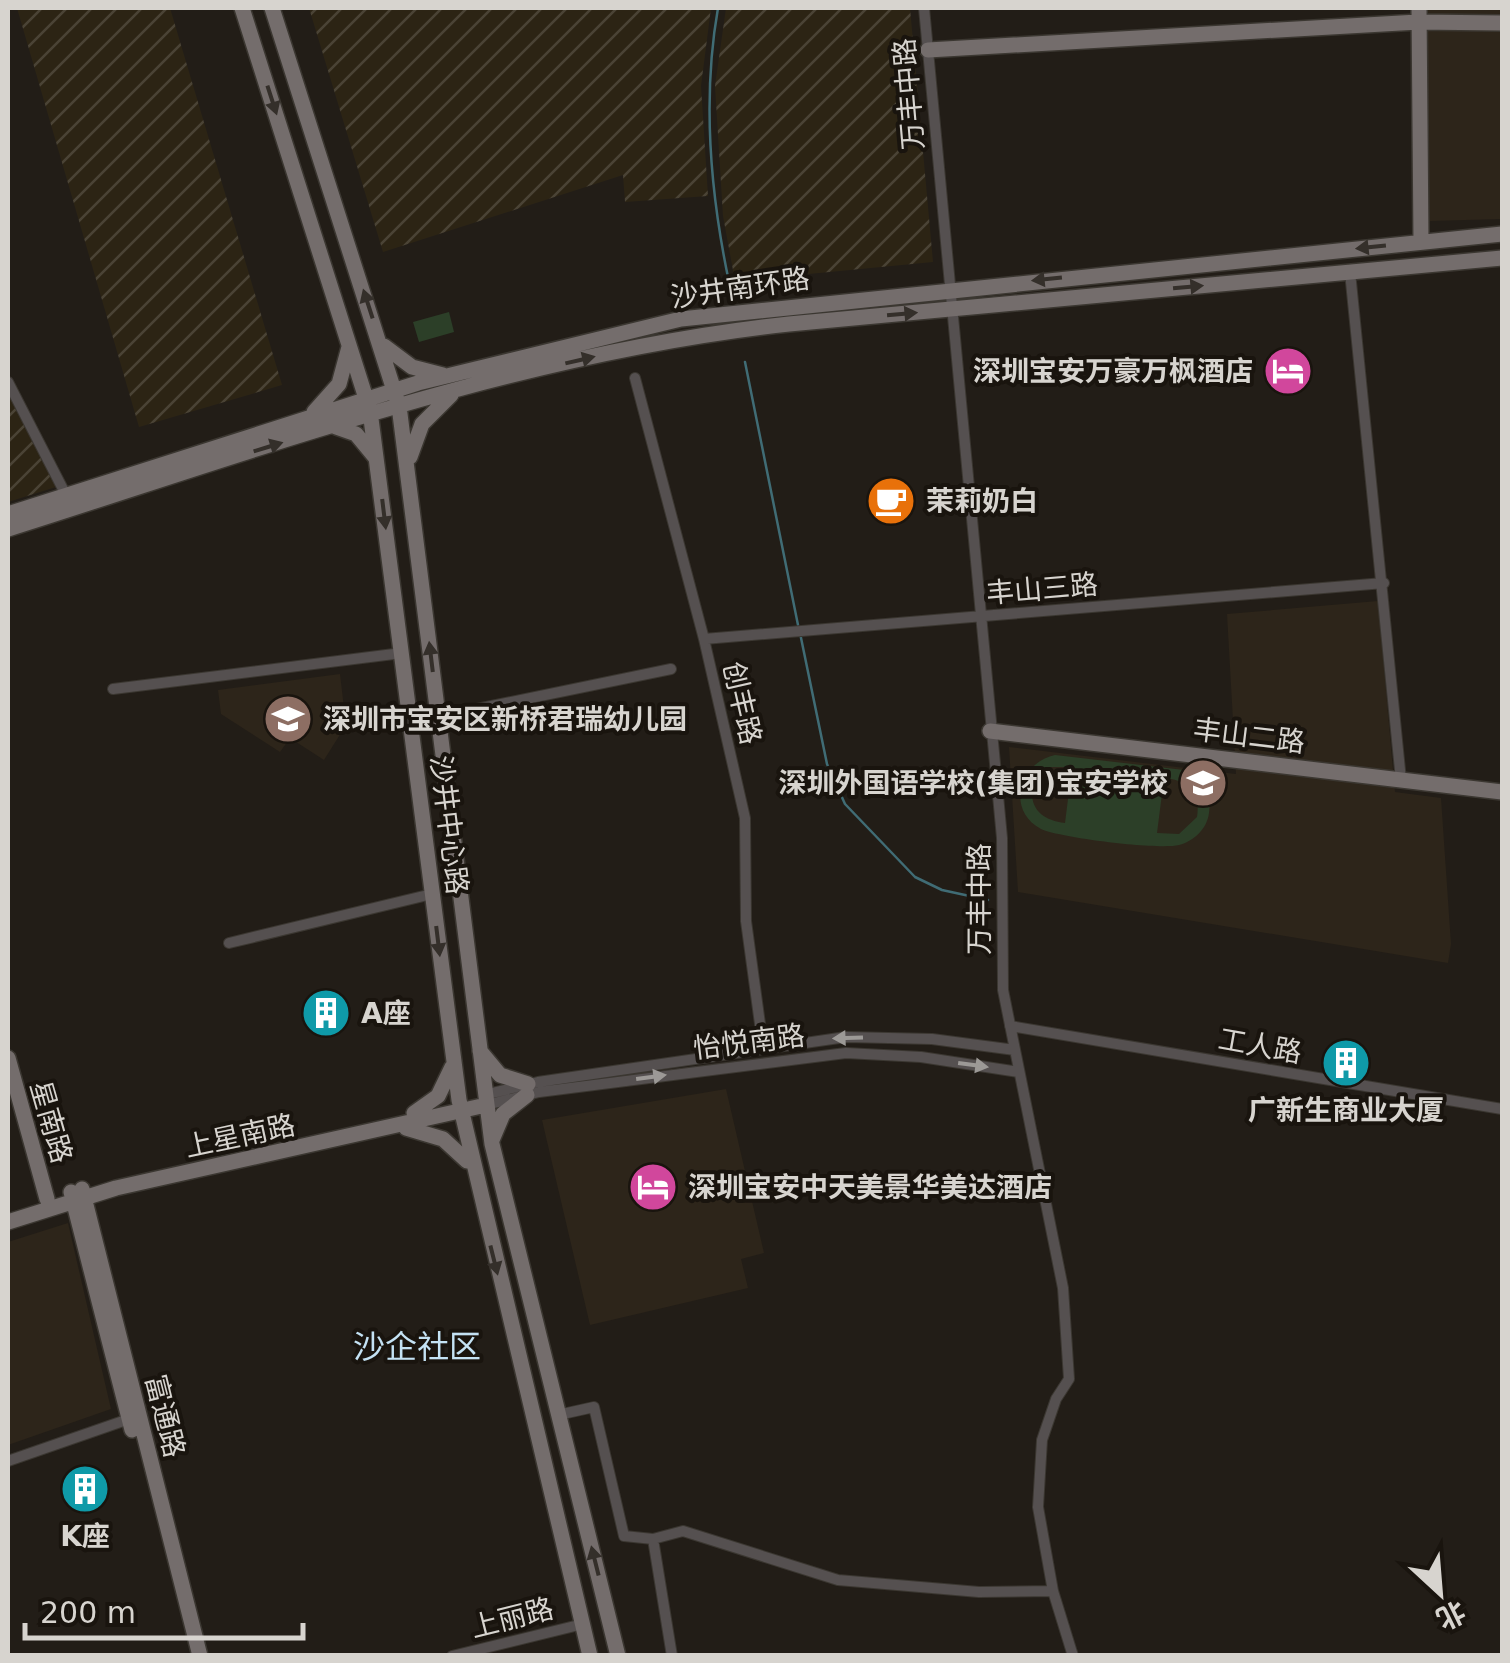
<svg xmlns="http://www.w3.org/2000/svg" width="1510" height="1663" font-family="'DejaVu Sans','Noto Sans SC',sans-serif">
<style>
.built{fill:#2d251a}
.industrial{fill:url(#industrial-furrows)}
.garden{fill:#2c3f28;fill-rule:evenodd}
.lines{fill:none;stroke-linecap:round;stroke-linejoin:round}
.stream{stroke:#406c75;stroke-width:2.5}
.street-casing{stroke:#3b3731;stroke-width:12}
.secondary-casing{stroke:#3b3731;stroke-width:18}
.street{stroke:#555050;stroke-width:10}
.secondary{stroke:#746d6c;stroke-width:15}
.oneway{fill:#342f2a}
.oneway2{fill:#9c9996}
.labels{text-anchor:middle;dominant-baseline:central;stroke-width:8;stroke-linejoin:round;paint-order:stroke}
.street-label{font-size:28px;fill:#d7d4cf;stroke:#19140e}
.poi-label{font-size:28px;font-weight:bold;fill:#d7d4cf;stroke:#19140e;text-anchor:start}
.quarter-label{font-size:32px;fill:#c4e2f4;stroke:#19140e}
</style>
<defs>
<pattern id="industrial-furrows" width="10" height="10" patternUnits="userSpaceOnUse" patternTransform="scale(2.5)"><rect width="10" height="10" fill="#2c2414"/><path d="M-1 1l2-2M0 10L10 0M9 11l2-2" fill="none" stroke="#4a4335"/></pattern>
</defs>
<rect width="100%" height="100%" fill="#221d17"/>
<path class="built" d="M1422 8H1502V219L1429 221Z
M1378 601 1395 792 1441 798 1451 944 1448 963 1018 892 1009 747 1236 774 1227 614Z
M340 674 346 725 324 760 290 738 280 752 221 714 218 690Z
M726 1089 764 1253 741 1259 748 1288 590 1325 542 1120Z
M68 1223 111 1409 8 1445V1242Z"/>
<path class="industrial" d="M17 8H170L282 385 139 427Z
M309 8H711L701 86 708 196 625 202 623 175 383 252Z
M726 8H910L933 262 735 281 723 216 715 86Z
M8 394 56 487 8 502Z"/>
<path class="garden" d="M449 312 454 332 419 342 413 322Z
M1055 755 1184 770C1200 778 1212 793 1209 813 1207 829 1194 841 1179 845 1158 850 1061 838 1041 829 1005 810 1020 762 1055 755ZM1050 767H1072L1065 823C1042 820 1028 808 1033 784ZM1164 778C1187 780 1201 792 1197 817L1179 834 1157 833Z"/>
<g class="lines">
<path class="stream" d="M718 8C702 99 710 192 729 282
M745 362 798 625
M800 633 827 764 845 804 915 877 942 890 988 900"/>
<g class="street-casing">
<path id="street" d="M924 8 1002 838 1003 990 1063 1288 1069 1379 1056 1399 1042 1440 1038 1507 1053 1591 1073 1656
M1350 272 1401 780
M635 378 704 639 745 818 746 921 763 1046
M8 382 66 495
M704 639 1384 583
M113 689 402 653
M438 717 671 669
M229 943 432 894
M1010 1026 1502 1109
M484 1095 538 1082 846 1037 932 1039 1015 1050
M486 1105 539 1092 846 1053 921 1057 1019 1072
M558 1415 594 1407 624 1536 653 1539 683 1531 838 1580 979 1592 1053 1591
M8 1461 129 1419
M653 1539 672 1656
M452 1656 583 1624"/>
</g>
<g class="secondary-casing">
<path id="secondary" d="M242 8 370 411 459 1100 590 1656
M272 8 399 406 492 1144 618 1656
M1419 8 1421 242
M928 50 1418 22 1502 23
M384 346 412 367 443 375
M314 412 339 384 349 347
M336 427 356 434 375 457
M410 457 422 424 451 395
M8 514 418 383 681 319 1502 234
M8 529C264 448 520 353 789 324L1502 258
M990 731 1502 792
M480 1051 500 1075 528 1084
M8 1058 47 1199
M414 1113 438 1096 452 1067
M406 1128 443 1139 467 1161
M492 1140 503 1114 527 1095
M82 1189 200 1656
M71 1192 132 1430
M8 1222 116 1188 486 1105"/>
</g>
<use href="#street" class="street"/>
<use href="#secondary" class="secondary"/>
</g>
<defs><path id="oneway-solid" d="M-6-.8H1V-3.2L6.5 0L1 3.2V.8H-6Z" transform="scale(2.5)"/></defs>
<g class="oneway">
<use href="#oneway-solid" transform="translate(272 100) rotate(72)"/>
<use href="#oneway-solid" transform="translate(1371 247) rotate(174)"/>
<use href="#oneway-solid" transform="translate(1047 279) rotate(174)"/>
<use href="#oneway-solid" transform="translate(1188 287) rotate(-5)"/>
<use href="#oneway-solid" transform="translate(368 304) rotate(-108)"/>
<use href="#oneway-solid" transform="translate(902 314) rotate(-5)"/>
<use href="#oneway-solid" transform="translate(580 360) rotate(-13)"/>
<use href="#oneway-solid" transform="translate(268 447) rotate(-17)"/>
<use href="#oneway-solid" transform="translate(384 514) rotate(83)"/>
<use href="#oneway-solid" transform="translate(431 657) rotate(-97)"/>
<use href="#oneway-solid" transform="translate(438 941) rotate(83)"/>
<use href="#oneway-solid" transform="translate(494 1260) rotate(76)"/>
<use href="#oneway-solid" transform="translate(595 1561) rotate(-104)"/>
</g>
<g class="oneway2">
<use href="#oneway-solid" transform="translate(848 1038) rotate(178)"/>
<use href="#oneway-solid" transform="translate(973 1065) rotate(8)"/>
<use href="#oneway-solid" transform="translate(651 1077) rotate(-8)"/>
</g>
<defs>
<g id="hotel-disc" transform="scale(2.5)"><circle r="9.5" fill="#d1479c" stroke="#19140e"/><path d="M-6-4.5h1.5V1H6V5H4.5V3h-9V5H-6ZM-4 0a1.8 1.8 0 1 1 3.6 0ZM.5 0V-2.5h3Q6-2.5 6 0Z" fill="#fff"/></g>
<g id="cafe-disc" transform="scale(2.5)"><circle r="9.5" fill="#e8710a" stroke="#19140e"/><path d="M-5.5-4.5H6V0H3Q3 3.5 0 3.5H-2.5Q-5.5 3.5-5.5 0ZM3-3.2v2h1.7v-2ZM-6 4.5H4V6H-6Z" fill="#fff"/></g>
<g id="school-disc" transform="scale(2.5)"><circle r="9.5" fill="#8d6e63" stroke="#19140e"/><path d="M0-5L7-2L0 1L-7-2ZM-4 1L0 2.5L4 1V4Q0 6-4 4Z" fill="#fff"/></g>
<g id="building-disc" transform="scale(2.5)"><circle r="9.5" fill="#0f9aa8" stroke="#19140e"/><path d="M-4-6H4V6H1V3H-1V6H-4ZM-2.5-4.3h1.7v1.8h-1.7ZM.8-4.3h1.7v1.8H.8ZM-2.5-1h1.7V.8h-1.7ZM.8-1h1.7V.8H.8Z" fill="#fff"/></g>
</defs>
<g fill-rule="evenodd">
<use href="#hotel-disc" x="1288" y="371"/>
<use href="#cafe-disc" x="891" y="501"/>
<use href="#school-disc" x="288" y="719"/>
<use href="#school-disc" x="1203" y="783"/>
<use href="#building-disc" x="326" y="1013"/>
<use href="#building-disc" x="1346" y="1063"/>
<use href="#hotel-disc" x="653" y="1187"/>
<use href="#building-disc" x="85" y="1489"/>
</g>
<g class="labels">
<g class="street-label">
<text transform="translate(909 94) rotate(-95)">万丰中路</text>
<text transform="translate(740 288) rotate(-8)">沙井南环路</text>
<text transform="translate(1042 589) rotate(-5)">丰山三路</text>
<text transform="translate(742 703) rotate(77)">创丰路</text>
<text transform="translate(1249 736) rotate(7)">丰山二路</text>
<text transform="translate(449 825) rotate(83)">沙井中心路</text>
<text transform="translate(979 899) rotate(-90)">万丰中路</text>
<text transform="translate(749 1042) rotate(-7)">怡悦南路</text>
<text transform="translate(1260 1046) rotate(10)">工人路</text>
<text transform="translate(51 1122) rotate(74)">星南路</text>
<text transform="translate(240 1136) rotate(-12)">上星南路</text>
<text transform="translate(165 1416) rotate(76)">富通路</text>
<text transform="translate(512 1618) rotate(-14)">上丽路</text>
</g>
<g class="poi-label">
<text x="1253" y="371" text-anchor="end">深圳宝安万豪万枫酒店</text>
<text x="926" y="501">茉莉奶白</text>
<text x="323" y="719">深圳市宝安区新桥君瑞幼儿园</text>
<text x="1168" y="783" text-anchor="end">深圳外国语学校(集团)宝安学校</text>
<text x="361" y="1013">A座</text>
<text x="1346" y="1110" text-anchor="middle">广新生商业大厦</text>
<text x="688" y="1187">深圳宝安中天美景华美达酒店</text>
<text x="85" y="1536" text-anchor="middle">K座</text>
</g>
<g class="quarter-label">
<text x="417" y="1347">沙企社区</text>
</g>
</g>
<rect width="1510" height="1663" fill="none" stroke="#d7d4cf" stroke-width="20"/>
<g transform="translate(1440 1593) rotate(154)" stroke="#19140e" stroke-width="8" paint-order="stroke">
<path d="M0-8L18 38L0 25L-18 38Z" fill="#d7d4cf"/>
<text y="-15" font-size="28" font-weight="bold" text-anchor="middle" fill="#d7d4cf">北</text>
</g>
<path d="M25 1623v15h278v-15" fill="none" stroke="#d7d4cf" stroke-width="5"/>
<text x="40" y="1623" font-size="30" fill="#d7d4cf" stroke="#19140e" stroke-width="8" paint-order="stroke">200 m</text>
</svg>
